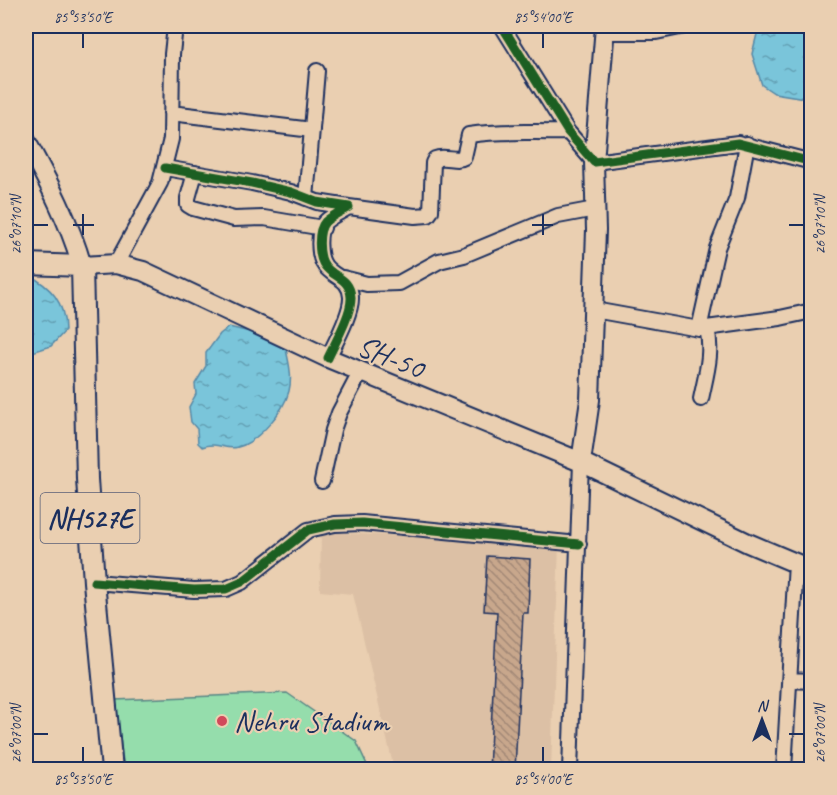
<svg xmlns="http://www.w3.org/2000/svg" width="837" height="795" font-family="Caveat,sans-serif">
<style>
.built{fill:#dcc0a5}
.grass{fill:#95ddac;stroke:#588685;stroke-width:1.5}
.water{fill:url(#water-ripples);stroke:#5489a8;stroke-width:1.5}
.building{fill:url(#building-back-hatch);stroke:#1b2f5e;stroke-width:1.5}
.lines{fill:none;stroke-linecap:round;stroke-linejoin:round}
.minor-casing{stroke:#1b2f5e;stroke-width:18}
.major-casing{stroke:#1b2f5e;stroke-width:22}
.highway-casing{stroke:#1b2f5e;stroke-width:24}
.minor{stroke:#eacfb1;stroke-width:14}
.major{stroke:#eacfb1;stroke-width:18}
.highway{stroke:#eacfb1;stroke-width:20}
.cycleway-casing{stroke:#eacfb1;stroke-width:13}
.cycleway{stroke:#1b5e20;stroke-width:9}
.ticks{fill:none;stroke:#1b2f5e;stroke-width:2}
.poi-dot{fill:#d1495b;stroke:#eacfb1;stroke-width:2}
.labels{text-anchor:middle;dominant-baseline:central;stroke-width:4.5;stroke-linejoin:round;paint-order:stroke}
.shield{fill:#eacfb1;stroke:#595f77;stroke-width:1.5}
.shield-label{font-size:28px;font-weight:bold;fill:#1b2f5e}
.street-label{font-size:30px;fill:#1b2f5e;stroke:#eacfb1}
.poi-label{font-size:30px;fill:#1b2f5e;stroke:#eacfb1;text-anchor:start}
.neatline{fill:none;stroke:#1b2f5e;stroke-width:2}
.ticks-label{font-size:15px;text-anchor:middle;fill:#1b2f5e}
</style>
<defs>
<pattern id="water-ripples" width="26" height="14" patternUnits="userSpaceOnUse" patternTransform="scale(1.5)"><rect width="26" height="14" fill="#7ac5da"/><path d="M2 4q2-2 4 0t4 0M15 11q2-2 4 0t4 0" fill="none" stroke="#63a0b4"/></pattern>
<pattern id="building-back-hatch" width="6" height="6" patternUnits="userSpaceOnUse" patternTransform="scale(1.5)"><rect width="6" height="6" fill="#c8a78c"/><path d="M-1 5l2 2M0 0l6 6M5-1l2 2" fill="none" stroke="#a28876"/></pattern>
</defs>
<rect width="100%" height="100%" fill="#eacfb1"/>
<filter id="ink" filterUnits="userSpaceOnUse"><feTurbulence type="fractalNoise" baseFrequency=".0167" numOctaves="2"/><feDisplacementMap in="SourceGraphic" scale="12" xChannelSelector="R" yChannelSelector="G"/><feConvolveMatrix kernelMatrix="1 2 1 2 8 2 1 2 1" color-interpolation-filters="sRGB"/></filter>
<g filter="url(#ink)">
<path class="built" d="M321 532 559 544 551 769H394L353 594 320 591Z"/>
<path class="grass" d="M287 693 356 741 369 769H124L115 700Z"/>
<path class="water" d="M759 26H811V99L774 93 762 85 752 54Z
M26 273C51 287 65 301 65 331L51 346 26 354Z
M229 327 254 333 285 345C288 359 293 376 289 391 284 411 258 442 238 447 225 451 218 441 202 447L198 443 197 429 191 422 189 407 196 394 195 384 206 366V353L220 334Z"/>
<path class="building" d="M487 556 530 559 528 613H523L515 770H489L497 612 484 611Z"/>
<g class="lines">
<g class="minor-casing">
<path id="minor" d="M502 26 568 132 594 162 738 143 812 162
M605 32H656L685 26
M171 113 312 130
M165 168 252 183 291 192 317 202 349 207C342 211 331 216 325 222 317 231 318 257 325 266 334 278 350 278 351 297 352 313 335 343 328 358
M195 173 188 198V205L193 208 234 219 264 218 323 228
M306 198 317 71
M349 207 415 216 428 215 431 211 433 163 435 159C445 155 456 162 464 157L469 135C502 130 535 133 568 132
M116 264 160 183 171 139 172 54 175 26
M343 278 367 284 399 283 439 261 464 255 558 216 595 209
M594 310 699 329 780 318 812 311
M699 329 717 248 737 198 747 144
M701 399C706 374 713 353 707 328
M322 481 333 430 339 413 361 371
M94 582 194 590 226 589 242 582 308 530 335 524 362 523 579 544
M789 680 812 681
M570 770 581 462
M784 770 796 563"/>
</g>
<g class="major-casing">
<path id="major" d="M26 141C48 181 70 223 82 266L116 264 143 271 328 358 581 462 748 543 812 570
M581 462 590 400 596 230 594 162 605 26"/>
</g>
<g class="highway-casing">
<path id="highway" d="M26 264 82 266 87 479 94 582 112 770"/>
</g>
<use href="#minor" class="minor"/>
<use href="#major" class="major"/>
<use href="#highway" class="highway"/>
<g class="cycleway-casing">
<path id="cycleway" d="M502 26 568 132 594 162 738 143 812 162
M165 168 252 183 291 192 317 202 349 207C342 211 331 216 325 222 317 231 318 257 325 266 334 278 350 278 351 297 352 313 335 343 328 358
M94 582 194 590 226 589 242 582 308 530 335 524 362 523 579 544"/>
</g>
<use href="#cycleway" class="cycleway"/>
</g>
</g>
<path class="ticks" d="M83 33V48M543 33V48M83 214V235M543 214V235M33 225H48M73 225H94M532 225H553M789 225H804M33 734H48M789 734H804M83 747V762M543 747V762"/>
<circle class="poi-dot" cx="222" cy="721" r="6"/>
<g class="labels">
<rect class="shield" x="40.5" y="493" width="99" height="50" rx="4.5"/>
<g class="shield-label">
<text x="90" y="518">NH527E</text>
</g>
<g class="street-label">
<text transform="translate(391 357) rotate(22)">SH-50</text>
</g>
<g class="poi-label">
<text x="234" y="721">Nehru Stadium</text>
</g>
</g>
<rect width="837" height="795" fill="none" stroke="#eacfb1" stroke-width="66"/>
<g transform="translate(762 720)" stroke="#eacfb1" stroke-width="4.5" paint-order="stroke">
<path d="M0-4.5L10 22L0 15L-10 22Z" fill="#1b2f5e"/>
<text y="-9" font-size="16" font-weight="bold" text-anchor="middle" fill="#1b2f5e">N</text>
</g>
<rect x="33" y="33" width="771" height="729" class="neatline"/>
<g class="ticks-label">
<text x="83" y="22">85°53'50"E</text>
<text x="543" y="22">85°54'00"E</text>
<text transform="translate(16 225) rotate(-90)" y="5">26°07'10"N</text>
<text transform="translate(820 225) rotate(-90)" y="5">26°07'10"N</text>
<text transform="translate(16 734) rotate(-90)" y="5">26°07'00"N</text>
<text transform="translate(820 734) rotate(-90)" y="5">26°07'00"N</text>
<text x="83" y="784">85°53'50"E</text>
<text x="543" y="784">85°54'00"E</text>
</g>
</svg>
